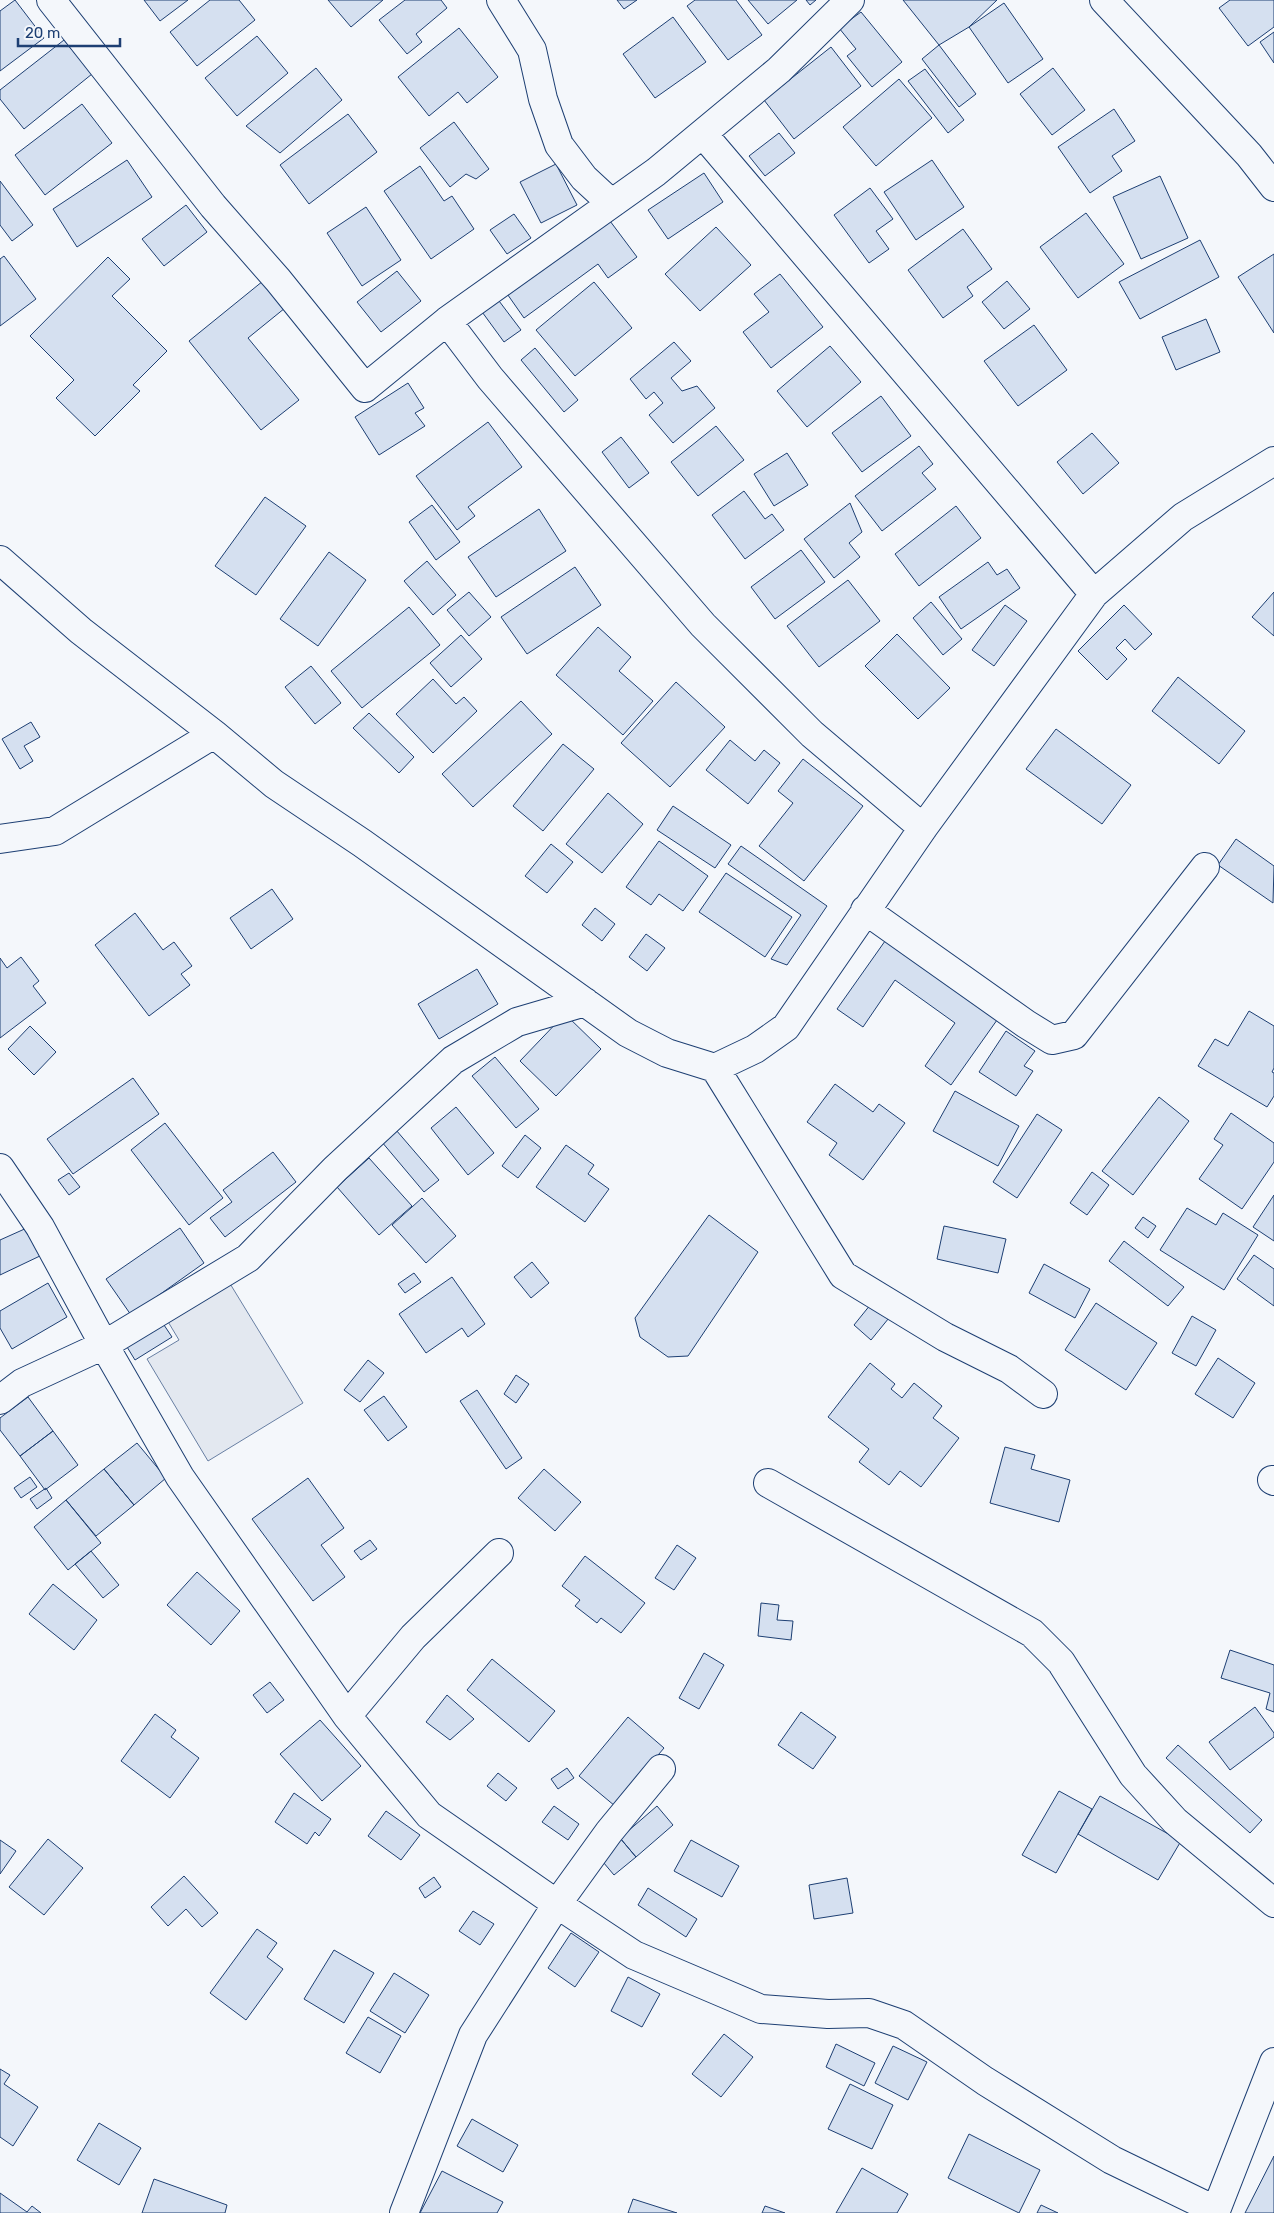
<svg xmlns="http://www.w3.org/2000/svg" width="1274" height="2213" font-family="Rubik,sans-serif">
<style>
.parking{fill:#e3e8f0;stroke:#687fa3}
.building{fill:#d5e0f0;stroke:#1d3f73}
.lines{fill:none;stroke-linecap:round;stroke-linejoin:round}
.minor-casing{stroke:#1d3f73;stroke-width:30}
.minor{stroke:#f4f7fb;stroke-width:28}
</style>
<rect width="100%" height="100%" fill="#f4f7fb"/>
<path class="parking" d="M229 1282 303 1403 208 1461 147 1359 179 1340 167 1320Z"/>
<path class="building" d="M15 0 44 38 0 71V11Z
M144 0H188L160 21Z
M210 0H239L255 20 197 66 170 32Z
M328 0H383L351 27Z
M405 0H441L447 8 416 34 422 42 407 54 379 20Z
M617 0H637L624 9Z
M695 0H736L762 35 728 60 687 6Z
M748 0H797L768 24Z
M806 0H816L810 5Z
M903 0H997L969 27 939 45Z
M1230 0H1274V27L1248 46 1219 8Z
M1004 3 1043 59 1008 83 969 27Z
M861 12 902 62 872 87 847 56 856 49 839 28Z
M673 17 706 62 655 98 623 54Z
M459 28 498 77 467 103 458 92 429 116 398 77Z
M1274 32V63L1260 42Z
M257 36 288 73 237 116 205 78Z
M64 40 92 74 24 129 0 99V90Z
M939 45 976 94 959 107 922 59Z
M831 47 861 86 794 139 764 100Z
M316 68 342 100 280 153 246 126Z
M1053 68 1085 110 1052 135 1020 94Z
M925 69 964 120 948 133 908 81Z
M899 79 932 118 876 166 843 127Z
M82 104 112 143 45 195 15 155Z
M1114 109 1135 141 1112 156 1122 171 1090 193 1058 147Z
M348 114 377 152 309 204 280 165Z
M454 122 489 169 476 179 466 174 450 187 420 148Z
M779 133 795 153 765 176 749 156Z
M127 160 152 197 77 247 53 209Z
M932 160 964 207 916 240 884 192Z
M556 164 577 205 541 223 520 182Z
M420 166 444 201 452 196 474 229 431 259 384 191Z
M704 173 723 202 668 239 648 210Z
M1160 176 1188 238 1141 259 1113 197Z
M0 181 33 225 12 241 0 225Z
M870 188 893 219 876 231 889 249 869 263 834 215Z
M186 205 207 232 164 266 142 239Z
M366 207 401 260 362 286 327 233Z
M604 213 637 257 608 278 598 264 524 318 503 288Z
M1086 213 1124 264 1078 298 1040 247Z
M514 214 531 238 507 254 490 230Z
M716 227 751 265 700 311 665 274Z
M963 229 992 269 967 287 973 296 943 318 908 270Z
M1200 240 1219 277 1140 319 1119 282Z
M1274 254V333L1238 277Z
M4 256 36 299 0 326V259Z
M108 257 130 279 112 296 167 351 133 385 140 391 95 436 56 398 74 380 30 336Z
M397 271 421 301 381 332 357 302Z
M780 274 823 327 771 368 743 332 769 312 754 294Z
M263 281 285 308 248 338 299 400 261 430 189 341Z
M1007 281 1030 309 1004 329 982 302Z
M594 282 632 328 575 376 536 330Z
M493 293 521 330 504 342 477 305Z
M1206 319 1220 352 1176 370 1162 337Z
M1034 325 1067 370 1018 406 984 361Z
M674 342 691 361 671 378 682 391 697 386 715 408 673 443 649 415 663 403 654 392 646 399 630 379Z
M830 346 861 382 807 427 777 391Z
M535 348 578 400 564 412 521 360Z
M408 383 424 408 415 413 425 426 379 455 355 417Z
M881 396 911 436 862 472 832 433Z
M488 422 522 467 468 507 475 516 457 530 416 476Z
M716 426 744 460 698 496 671 462Z
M1092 433 1119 463 1083 494 1057 462Z
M621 437 649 473 629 488 602 452Z
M919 446 933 464 922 473 936 489 882 531 855 496Z
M787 453 808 485 774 506 754 474Z
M744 491 765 519 772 514 784 530 745 559 712 515Z
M265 497 306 526 256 595 215 566Z
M850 503 862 532 849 543 860 557 834 578 804 539Z
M432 505 460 542 436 560 409 522Z
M956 506 981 538 919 586 895 554Z
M539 509 566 551 496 597 468 557Z
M801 550 825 582 775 619 751 587Z
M329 552 366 580 318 646 280 619Z
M427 561 456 595 433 615 404 581Z
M988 562 997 575 1007 569 1020 588 961 629 939 597Z
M575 567 601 605 527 654 501 617Z
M848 580 880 621 819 667 787 626Z
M469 592 491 617 469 636 447 610Z
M1274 592V636L1252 617Z
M931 602 962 639 943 655 913 618Z
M1005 605 1027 621 994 666 972 650Z
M1124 605 1152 634 1135 650 1125 639 1116 648 1127 659 1107 680 1078 651Z
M409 607 440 645 362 708 331 671Z
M598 627 631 657 619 671 653 701 623 735 556 675Z
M897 634 950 688 918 719 865 666Z
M461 635 482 659 451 687 430 663Z
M311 666 341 703 315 724 285 687Z
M1178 677 1245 731 1219 764 1152 711Z
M433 679 456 704 464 697 477 711 433 753 396 714Z
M676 682 725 727 670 787 621 743Z
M521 701 552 734 473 807 442 774Z
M369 713 414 757 399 773 353 728Z
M31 722 40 737 24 746 33 761 20 769 2 739Z
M1056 729 1131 785 1102 824 1026 769Z
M730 740 755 761 764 750 780 763 748 804 706 770Z
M563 744 594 769 543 831 513 806Z
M803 759 863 806 804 881 759 846 793 803 778 791Z
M608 793 643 824 602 873 566 844Z
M673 806 731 845 715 868 657 830Z
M1236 839 1274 866 1273 903 1218 865Z
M659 841 708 876 683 911 659 894 651 905 626 887Z
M551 844 573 862 547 893 525 876Z
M741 846 827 906 787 965 771 959 801 915 728 864Z
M726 873 792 917 765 957 699 912Z
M272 889 293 919 251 949 230 918Z
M595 908 615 924 602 941 582 925Z
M135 913 163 950 174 942 192 966 181 974 190 985 149 1016 95 945Z
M646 934 665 948 647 971 629 957Z
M890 934 1002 1013 951 1085 925 1066 955 1023 895 980 863 1027 837 1009Z
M21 957 39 981 33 986 46 1003 0 1038V958L7 968Z
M477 969 498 1004 439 1039 418 1004Z
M1249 1011 1274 1026V1068L1272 1072 1274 1073V1096L1267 1107 1198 1066 1215 1039 1228 1046Z
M565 1014 601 1049 556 1096 520 1061Z
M30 1026 56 1052 34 1075 8 1049Z
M1006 1031 1035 1051 1024 1066 1033 1071 1016 1096 979 1072Z
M495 1057 539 1109 516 1128 472 1076Z
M133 1078 159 1114 73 1174 47 1139Z
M835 1084 873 1112 879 1104 905 1123 863 1180 829 1155 837 1143 807 1122Z
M955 1091 1019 1126 998 1166 933 1131Z
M1159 1097 1189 1121 1133 1195 1102 1171Z
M456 1107 494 1153 468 1175 431 1128Z
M1231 1113 1274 1143V1162L1242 1209 1199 1179 1223 1145 1214 1139Z
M1037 1114 1062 1130 1017 1198 993 1182Z
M165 1123 223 1198 189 1225 131 1150Z
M390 1123 439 1180 424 1192 376 1135Z
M525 1135 541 1148 518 1178 502 1166Z
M566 1145 594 1165 588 1174 609 1189 585 1222 536 1187Z
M273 1152 296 1182 225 1237 210 1218 232 1202 223 1190Z
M369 1158 412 1206 379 1235 337 1187Z
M1092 1172 1109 1185 1087 1215 1070 1203Z
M69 1173 80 1187 69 1195 58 1180Z
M1274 1195V1241L1253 1227Z
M422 1198 456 1236 426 1263 392 1225Z
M1187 1208 1216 1225 1223 1213 1258 1235 1224 1290 1160 1250Z
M709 1215 758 1252 688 1356 668 1357 640 1337 635 1318Z
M1143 1217 1156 1226 1148 1238 1135 1228Z
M944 1226 1006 1239 998 1273 937 1259Z
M29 1227 42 1255 0 1275V1240Z
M180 1228 204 1263 131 1315 106 1279Z
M1124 1241 1184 1287 1168 1306 1109 1261Z
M1254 1255 1274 1269V1306L1237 1279Z
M532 1262 549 1283 531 1298 514 1277Z
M1044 1264 1090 1289 1075 1318 1029 1293Z
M414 1273 421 1282 405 1293 398 1284Z
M452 1277 485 1324 468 1337 462 1328 426 1353 399 1314Z
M48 1283 67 1317 12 1349 0 1328V1311Z
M875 1299 893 1313 871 1340 854 1325Z
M1096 1303 1157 1343 1126 1390 1065 1350Z
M1192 1316 1216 1330 1196 1366 1172 1353Z
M160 1319 172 1337 135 1360 124 1342Z
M1218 1358 1255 1383 1233 1418 1195 1394Z
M368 1360 384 1373 360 1402 344 1390Z
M870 1363 895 1384 891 1389 902 1398 914 1383 942 1406 933 1418 959 1438 921 1487 900 1471 889 1485 859 1462 869 1449 828 1417Z
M516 1375 529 1384 516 1403 504 1394Z
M477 1390 522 1458 506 1469 460 1401Z
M384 1396 407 1427 388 1441 364 1410Z
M28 1397 53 1431 20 1456 0 1430V1418Z
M53 1431 78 1465 45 1490 20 1456Z
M137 1443 166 1478 134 1505 104 1469Z
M1005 1447 1035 1455 1031 1469 1070 1480 1059 1522 990 1503Z
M104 1469 134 1505 96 1536 66 1500Z
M544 1469 581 1502 555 1531 518 1498Z
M30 1477 37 1487 21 1498 14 1488Z
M308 1478 344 1528 321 1545 345 1577 313 1601 252 1519Z
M46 1488 52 1498 37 1509 30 1499Z
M66 1500 101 1543 68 1570 34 1527Z
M370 1540 377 1549 361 1560 354 1551Z
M677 1545 696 1558 674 1590 655 1578Z
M91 1551 119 1585 103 1598 75 1564Z
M585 1556 645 1603 621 1633 601 1618 597 1623 575 1606 580 1600 562 1586Z
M197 1572 240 1611 211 1645 167 1605Z
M53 1584 97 1620 74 1650 29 1614Z
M761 1603 779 1605 777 1620 793 1621 791 1640 758 1636Z
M1230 1650 1274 1665V1712L1266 1709 1270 1693 1221 1678Z
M704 1653 724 1665 699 1709 679 1698Z
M492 1659 555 1711 529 1742 467 1690Z
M270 1682 284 1700 267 1713 253 1695Z
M447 1695 474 1719 450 1740 426 1722Z
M1255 1707 1274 1733V1737L1230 1770 1209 1742Z
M801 1712 836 1737 813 1769 778 1745Z
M155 1714 176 1730 171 1737 199 1758 170 1798 121 1761Z
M628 1717 664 1748 615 1806 579 1776Z
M320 1720 361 1766 322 1801 280 1754Z
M1178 1745 1262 1820 1250 1833 1166 1758Z
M567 1768 574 1778 558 1789 551 1779Z
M498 1773 517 1788 506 1801 487 1786Z
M1059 1791 1092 1809 1056 1873 1022 1855Z
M294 1793 331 1819 319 1836 315 1832 307 1844 275 1822Z
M1100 1796 1181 1841 1158 1880 1078 1834Z
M554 1806 579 1824 568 1840 542 1822Z
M657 1806 673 1825 636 1857 620 1838Z
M386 1811 420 1835 401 1860 368 1836Z
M620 1838 636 1857 614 1875 598 1856Z
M48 1839 83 1868 44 1915 9 1887Z
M0 1840 16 1851 0 1874Z
M691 1840 739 1866 722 1897 674 1871Z
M184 1876 218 1913 202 1927 186 1909 168 1926 151 1907Z
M434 1877 441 1887 425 1898 419 1888Z
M847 1878 853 1913 814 1919 809 1885Z
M648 1888 697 1919 686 1937 638 1905Z
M473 1911 494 1924 480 1945 459 1931Z
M257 1929 277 1943 267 1957 283 1969 246 2020 210 1993Z
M571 1933 599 1952 575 1987 548 1968Z
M334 1950 374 1973 344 2023 304 1999Z
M394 1973 429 1995 405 2033 370 2011Z
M628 1977 660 1994 642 2027 611 2011Z
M368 2017 401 2036 380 2073 346 2053Z
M724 2034 753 2057 721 2097 692 2074Z
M836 2044 875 2063 864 2086 826 2067Z
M893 2046 927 2062 908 2100 875 2083Z
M0 2069 10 2075 4 2084 38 2107 13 2146 0 2137Z
M850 2084 893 2105 872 2149 828 2129Z
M472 2119 518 2145 503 2172 457 2146Z
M99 2123 141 2148 119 2185 77 2160Z
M969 2134 1040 2170 1019 2213 948 2178Z
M1274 2156V2213H1245Z
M862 2168 908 2194 897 2213H836Z
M442 2171 503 2202 497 2213H420Z
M154 2179 227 2205 225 2213H142Z
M0 2193 27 2212 32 2206 41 2213H0Z
M633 2199 677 2213H628Z
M1041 2205 1058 2213H1037Z
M765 2206 785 2213H762Z"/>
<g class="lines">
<g class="minor-casing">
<path id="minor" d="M51 0 213 206 278 280 365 388 447 321 656 172 779 70 850 0
M501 0 532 50 543 99 559 145 584 178 611 203
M1104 0 1249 155 1274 187
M703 134 1094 594
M447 321 490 378 703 625 812 734 923 828
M0 560 81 631 214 734 274 784 362 843 628 1033 667 1053 715 1068 755 1049 786 1027 923 828 1094 594 1183 517 1274 461
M0 839 55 831 214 734
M865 910 1026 1024 1052 1040 1074 1035 1205 867
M715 1068 843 1275 945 1337 1009 1369 1043 1394
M0 1168 40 1227 104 1345 180 1477 347 1716 429 1815 557 1904 634 1955 761 2009 828 2014 869 2013 904 2025 985 2081 1112 2160 1215 2210
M0 1400 22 1383 104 1345 248 1258 335 1169 453 1060 517 1022 585 1002
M1272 1480 1274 1481
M768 1483 1032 1633 1061 1662 1133 1775 1175 1821 1274 1903
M347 1716 413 1637 499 1553
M404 2213 473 2035 557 1904 609 1832 661 1769
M1215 2213 1274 2062"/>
</g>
<use href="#minor" class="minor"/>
</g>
<path d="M18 38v8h102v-8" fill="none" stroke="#1d3f73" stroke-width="2.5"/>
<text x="25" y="38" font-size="15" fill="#1d3f73" stroke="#f4f7fb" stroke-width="4" paint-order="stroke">20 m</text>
</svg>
